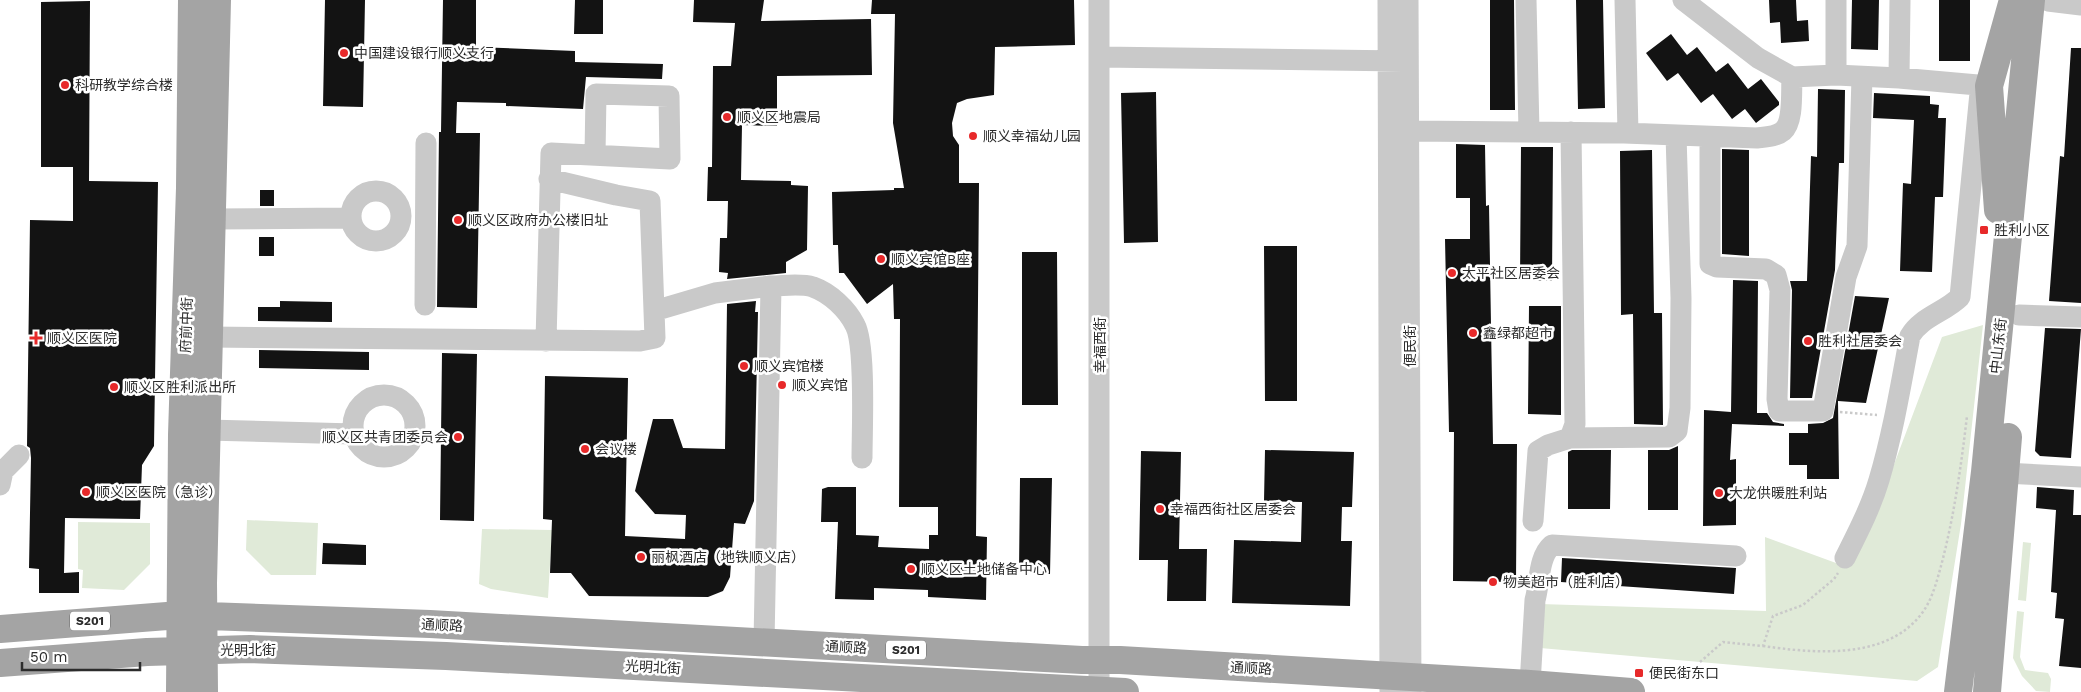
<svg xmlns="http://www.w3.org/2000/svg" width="2081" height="692" font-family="'Work Sans','Noto Sans SC',sans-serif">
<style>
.green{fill:#e0ead8}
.building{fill:#131313}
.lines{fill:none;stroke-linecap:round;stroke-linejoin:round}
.path{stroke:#c9c9c9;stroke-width:2.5;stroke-dasharray:2.5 2.5;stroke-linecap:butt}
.minor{stroke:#c9c9c9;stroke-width:21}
.major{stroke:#a4a4a4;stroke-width:28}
.poi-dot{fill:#e7292a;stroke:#fff;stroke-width:2}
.labels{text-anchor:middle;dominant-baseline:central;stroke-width:5;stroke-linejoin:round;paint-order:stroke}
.shield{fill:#fff;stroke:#6b6b6b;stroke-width:1}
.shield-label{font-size:12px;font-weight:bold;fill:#2c2c2c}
.poi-label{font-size:14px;fill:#2c2c2c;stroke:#fff;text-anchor:start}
.street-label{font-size:14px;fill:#2c2c2c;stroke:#fff}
</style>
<rect width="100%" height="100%" fill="#fff"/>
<path class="green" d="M1983 325 1961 524 1938 667 1917 681 1540 648V604L1766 611 1765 537 1836 563 1881 499 1942 337Z
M247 520 318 523 316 575H271L246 550Z
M78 522 150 523V564L124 590 82 588 83 570 78 569Z
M482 529 552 530 548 598 491 589 479 584Z
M2023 542 2031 543 2026 601 2018 600Z
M2017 611 2024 612 2020 657 2025 670 2048 673 2051 679 2050 692 2036 691 2022 676 2013 658Z"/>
<path class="building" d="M325 0H365L363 107 323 106Z
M443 0H476V47L575 51V62L663 64 662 79 586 77 583 109 506 106V103L457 102 456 133H480L477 308 437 307 439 132H441Z
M575 0H603V34H574Z
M694 0H764L761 21 871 19 872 75 777 76V126L742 125 741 180 791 181V185L808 186 807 250 786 262V273L727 279 728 273 719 272 720 238H727L728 201H707L708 167H712L713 66H731L735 23 693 22Z
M872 0H1074L1075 45 995 47 994 95 967 99 957 103 952 123 953 136 959 145V183H979L976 536 987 537 986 600 928 597V590L874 588V600L835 599 838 522H821L822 489 828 487H856V535L879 536 878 547 929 549V535H938V507H899L900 319H894L893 284 867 304 844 273H839L838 245H833L832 192 894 190V188H904L893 123 895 14H871Z
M1490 0H1514L1515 110H1490Z
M1576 0H1603L1605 108 1578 109Z
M1769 0H1796L1797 21 1808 20 1809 41 1781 43 1780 22 1770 23Z
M1852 0H1879L1878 50 1851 49Z
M1939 0H1970V61H1939Z
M90 1 89 181 158 182 154 446 142 465 140 519 65 518 64 573 79 572V593H39V569L29 568 31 458 30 448 27 446 30 220 73 221V167H41V2Z
M1671 34 1687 55 1697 47 1716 72 1728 63 1748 89 1761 79 1779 102V105L1756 123 1745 109 1732 119 1713 94 1701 103 1678 73 1667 81 1646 53Z
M2071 48H2081V303L2049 301 2060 156 2064 157Z
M1818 89 1845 90 1844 163H1839L1835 270 1812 398H1790L1792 290 1790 281H1807L1811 156 1817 157Z
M1156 92 1158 242 1124 243 1121 93Z
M1874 93 1930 96V104L1939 105 1938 118H1946L1943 197H1935L1932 272 1900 271 1903 183 1911 184 1914 120 1873 118Z
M1456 144 1485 145 1486 206 1489 205 1493 444H1517L1516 582 1453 581 1454 432H1449L1445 239H1470V198H1456Z
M1521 147H1553L1552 281H1520Z
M1722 149 1749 150V256L1722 254Z
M1652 150 1654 313H1662L1663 425 1634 424 1633 314 1621 315 1620 151Z
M260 190H274V206H260Z
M259 237H274V256H259Z
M1264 246H1297V401H1265Z
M1022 252H1057L1058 405H1022Z
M1733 280 1758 281 1757 413H1767L1773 422 1784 424V426L1732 424 1730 460 1736 459V525L1703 526 1704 410 1731 412Z
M1855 296 1889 298 1866 403 1838 401 1839 479H1807V465H1789V433H1808V424L1823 423 1833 418Z
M280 301 332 302V322L258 321V307H280Z
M756 301 755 312H758L754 501 745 524 734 523 730 577 723 591 708 597 589 596 571 573H550L552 520 543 519 545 376 628 378 625 536 685 539 686 515 655 514 635 491 653 419H673L683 448 725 449 727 304Z
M1529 306H1561V415L1528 414Z
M2045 328 2081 329 2071 458 2040 456 2035 451Z
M259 350 369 352V370L259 368Z
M442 353 477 354 474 521 440 520Z
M1678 446V510H1648V450H1669Z
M1265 450 1354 452 1352 507H1342L1341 541H1352L1350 606 1232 603 1234 540 1301 542 1302 502 1264 501Z
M1572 450H1611L1610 509H1568V452Z
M1141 451 1181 452 1179 549H1207L1206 601H1167L1168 560H1139Z
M1020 478H1052L1050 574 1019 572Z
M2037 487 2074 490 2073 515H2081V668L2059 666 2064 619 2055 618 2057 593 2051 592 2056 510 2036 508Z
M323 543 366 545V565L322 564Z
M1562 558 1736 568 1734 594 1561 582Z"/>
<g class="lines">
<path class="path" d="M1840 412 1877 415
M1763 646C1812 653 1882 660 1918 618 1931 604 1936 584 1941 566 1954 517 1961 467 1967 416
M1700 662 1723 642 1763 646 1773 616 1803 605 1834 579 1838 573"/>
<path class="minor" d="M1388 0 1390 692
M1408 0 1411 692
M1526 0 1529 131
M1683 0 1758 58 1792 77 1836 75 1899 78 1989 86
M2048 1 2081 5
M1100 57 1403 61
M1836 75V0
M1899 78 1900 0
M1408 131 1628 133 1625 0
M1624 133 1757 138C1765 137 1776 137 1783 131 1794 122 1791 90 1792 77
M1710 137V264L1717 267 1766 269 1776 275 1780 290 1777 399 1779 411H1823L1846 277 1857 246 1862 77
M351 216a25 25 0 1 1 50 0a25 25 0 1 1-50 0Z
M213 219 351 218
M771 286C784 286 800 283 813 287 830 293 847 309 855 325 866 345 862 431 862 458
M425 305 426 143
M654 311 715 293 771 286 764 642
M2019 315 2081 317
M209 337 640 341 655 338 650 201 616 195 549 179
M546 341 551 153 670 159 669 96 596 94 595 155
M353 426a31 31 0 1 1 62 0a31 31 0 1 1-62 0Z
M207 430 354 434
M1570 438 1669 437 1677 431 1680 408 1681 298 1676 135
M2004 473 2081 477
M0 485 3 471 19 455
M1533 521 1538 451 1548 445 1570 438 1575 424 1571 132
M1845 558C1858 532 1871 507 1879 480 1893 433 1901 384 1910 336 1921 317 1945 312 1960 297L1980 93
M1530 684 1535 600C1540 583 1538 557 1552 545L1736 556
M1099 692V0"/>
<path class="major" d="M1998 210 1989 86 2013 0
M0 629 180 615 430 624 1082 660H1120L1530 684 1631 692
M0 663 147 652 250 649 446 656 1125 692
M180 692 182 435 190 188 192 0
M204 692 203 583 217 0
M1958 692 1985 472 2031 0
M1987 692 2008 437"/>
</g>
<g class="poi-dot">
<circle cx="344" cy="53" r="5"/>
<circle cx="65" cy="85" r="5"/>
<circle cx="727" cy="117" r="5"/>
<circle cx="973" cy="136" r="5"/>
<circle cx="458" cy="220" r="5"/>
<rect x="1979" y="225" width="10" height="10" rx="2.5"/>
<circle cx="881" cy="259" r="5"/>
<circle cx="1452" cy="273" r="5"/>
<circle cx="1473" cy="333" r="5"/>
<path d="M33.5 330.5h5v5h5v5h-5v5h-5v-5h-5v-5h5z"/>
<circle cx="1808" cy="341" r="5"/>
<circle cx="744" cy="366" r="5"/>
<circle cx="782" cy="385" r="5"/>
<circle cx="114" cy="387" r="5"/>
<circle cx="458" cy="437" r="5"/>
<circle cx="585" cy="449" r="5"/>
<circle cx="86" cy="492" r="5"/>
<circle cx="1719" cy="493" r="5"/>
<circle cx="1160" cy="509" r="5"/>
<circle cx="641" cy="557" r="5"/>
<circle cx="911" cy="569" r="5"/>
<circle cx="1493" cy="582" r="5"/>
<rect x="1634" y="668" width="10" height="10" rx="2.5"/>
</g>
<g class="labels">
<g class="shield">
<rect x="70" y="611.5" width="40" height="19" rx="4"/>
<rect x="886" y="640.5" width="40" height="19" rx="4"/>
</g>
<g class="shield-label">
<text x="90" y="621">S201</text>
<text x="906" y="650">S201</text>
</g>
<g class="poi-label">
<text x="354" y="53">中国建设银行顺义支行</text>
<text x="75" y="85">科研教学综合楼</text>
<text x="737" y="117">顺义区地震局</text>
<text x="983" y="136">顺义幸福幼儿园</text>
<text x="468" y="220">顺义区政府办公楼旧址</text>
<text x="1994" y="230">胜利小区</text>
<text x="891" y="259">顺义宾馆B座</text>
<text x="1462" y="273">太平社区居委会</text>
<text x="1483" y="333">鑫绿都超市</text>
<text x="47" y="338">顺义区医院</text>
<text x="1818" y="341">胜利社居委会</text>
<text x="754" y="366">顺义宾馆楼</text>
<text x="792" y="385">顺义宾馆</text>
<text x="124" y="387">顺义区胜利派出所</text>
<text x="448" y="437" text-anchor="end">顺义区共青团委员会</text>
<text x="595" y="449">会议楼</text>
<text x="96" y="492">顺义区医院（急诊）</text>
<text x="1729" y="493">大龙供暖胜利站</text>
<text x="1170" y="509">幸福西街社区居委会</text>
<text x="651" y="557">丽枫酒店（地铁顺义店）</text>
<text x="921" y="569">顺义区土地储备中心</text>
<text x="1503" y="582">物美超市（胜利店）</text>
<text x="1649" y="673">便民街东口</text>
</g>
<g class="street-label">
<text transform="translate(186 325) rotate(-88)">府前中街</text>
<text transform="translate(1100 345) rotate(-90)">幸福西街</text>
<text transform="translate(1410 346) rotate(-90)">便民街</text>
<text transform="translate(1998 346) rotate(-84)">中山东街</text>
<text transform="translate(442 625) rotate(3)">通顺路</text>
<text transform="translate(846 647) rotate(3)">通顺路</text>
<text x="248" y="650">光明北街</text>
<text transform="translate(653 667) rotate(3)">光明北街</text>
<text transform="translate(1251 668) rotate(3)">通顺路</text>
</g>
</g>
<path d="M22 662v8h118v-8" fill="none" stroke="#2c2c2c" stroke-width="2.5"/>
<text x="30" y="662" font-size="15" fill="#2c2c2c" stroke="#ffffff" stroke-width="4" paint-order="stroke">50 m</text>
</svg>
